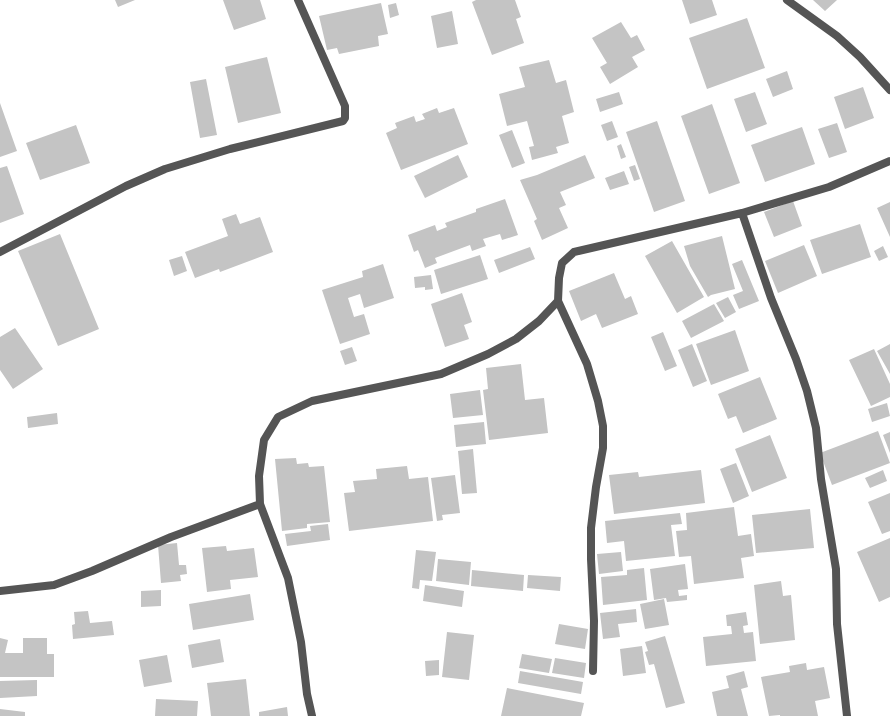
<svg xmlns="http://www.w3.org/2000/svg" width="890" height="716" font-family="'Asap Condensed',sans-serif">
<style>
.building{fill:#c4c4c4}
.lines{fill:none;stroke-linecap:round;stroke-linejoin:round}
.street{stroke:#555;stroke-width:8}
</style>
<rect width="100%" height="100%" fill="#fff"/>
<path class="building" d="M115 0H135L118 7Z
M223 0H260L266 19 234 30Z
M476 0H515L521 17 516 19 524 43 492 55 472 2Z
M682 0H712L717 15 690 24Z
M813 0H837L825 11Z
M381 3 388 34 378 36 379 46 339 54 337 48 327 50 319 16Z
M396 3 399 15 390 18 388 5Z
M452 11 458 44 437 48 431 16Z
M747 18 765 68 707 89 689 38Z
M621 22 631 38 637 35 645 50 632 57 638 67 610 84 600 67 607 63 592 38Z
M267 57 281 113 238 123 225 67Z
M549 60 556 83 566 80 574 112 562 116 569 143 556 147 558 153 532 160 529 147 534 146 527 121 507 126 499 94 525 87 519 67Z
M787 71 793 89 773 97 766 79Z
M206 79 217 135 200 138 190 82Z
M863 87 874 118 845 129 834 97Z
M619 92 623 104 600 112 596 99Z
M755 92 767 124 746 132 734 99Z
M0 103 17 151 0 157Z
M712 104 740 183 709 194 681 116Z
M437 108 439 113 454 108 468 144 401 170 386 133 397 128 395 123 414 116 416 122 425 119 422 114Z
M612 121 618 137 607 141 601 125Z
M657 121 685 201 654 212 626 132Z
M837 123 847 152 829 158 818 129Z
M76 125 90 163 40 180 26 143Z
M802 127 815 164 765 182 751 145Z
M512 130 525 163 512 168 499 135Z
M621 144 626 157 621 159 617 146Z
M458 155 468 177 425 198 414 176Z
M585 155 595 178 560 192 566 205 559 208 568 228 542 240 534 221 537 219 520 180 537 175Z
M635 165 640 179 634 181 629 167Z
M7 166 24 214 0 223V168Z
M624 171 629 184 610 190 605 178Z
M505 199 518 235 502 240 500 234 483 239 486 246 472 251 470 245 435 258 437 263 425 268 418 250 414 252 408 235 435 225 437 231 447 227 445 223 476 212V209Z
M793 201 802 226 774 237 764 212Z
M890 202V237L877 208Z
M236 214 240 224 260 217 273 252 220 272 219 269 195 278 185 252 228 236 222 219Z
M860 224 871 257 822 274 810 240Z
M60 234 99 329 58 346 18 251Z
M722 236 735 289 711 295 708 297 690 266 684 246Z
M672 241 704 297 677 313 645 256Z
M804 245 817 276 778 293 765 261Z
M883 246 888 257 879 261 874 251Z
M530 247 535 259 499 273 494 260Z
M480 255 488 279 441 294 434 270Z
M182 256 187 271 174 276 169 260Z
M742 260 759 301 739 309 733 295 743 291 732 264Z
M383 264 394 298 364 308 360 294 348 298 354 317 364 314 370 334 340 344 322 290 363 277 362 271Z
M614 273 625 299 631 296 638 314 602 328 596 314 581 321 569 291Z
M431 275 433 289 425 290V287L415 288 414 277Z
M462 293 472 322 464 325 469 339 445 347 431 304Z
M728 297 736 312 725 318 716 303Z
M714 304 724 321 691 338 682 321Z
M15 328 43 369 13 389 0 370V337Z
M735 330 749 371 711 385 696 344Z
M663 332 677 366 665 371 651 337Z
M692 344 707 381 693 387 678 350Z
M890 344V374L877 351Z
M352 347 357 361 345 365 340 351Z
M874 349 890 384V397L871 406 849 360Z
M521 364 525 400 544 398 548 433 489 440 483 390 488 389 486 368Z
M760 377 777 419 743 433 736 416 728 419 718 394Z
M480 390 483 415 453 418 450 394Z
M887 403 890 416 872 422 868 409Z
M57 413 58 424 28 428 27 417Z
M484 422 486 444 456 447 454 425Z
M878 431 890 463 832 485 820 453Z
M890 432V453L883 435Z
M770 435 787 478 752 492 735 449Z
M473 449 477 493 462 494 458 451Z
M296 458 297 464 308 463 309 467 324 466 330 522 307 524V528L282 531 275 459Z
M736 463 749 496 733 503 720 469Z
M407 466 409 479 428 477 433 521 349 531 344 493 355 492 353 481 377 479 376 469Z
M701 470 705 503 614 514 609 475 638 472 639 477Z
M883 470 887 481 870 488 865 478Z
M455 475 460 513 442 515 443 520 437 521 431 478Z
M890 493V531L882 534 868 502Z
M734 507 738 536 751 534 754 556 741 558 744 578 694 584 691 556 679 557 676 531 687 530 686 513Z
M810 509 814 548 756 553 752 515Z
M680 513 682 524 671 525 675 556 626 561 624 541 607 543 605 521Z
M328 524 330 540 287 546 285 534 311 531 310 526Z
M890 538V597L879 602 857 552Z
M177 543 179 565H186L187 574 180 575 181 581 161 583 158 545Z
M226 546 227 551 254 548 258 577 230 580 231 589 207 592 202 548Z
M416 550 436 552 432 581 420 580 419 589 412 588Z
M621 552 623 571 599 574 597 554Z
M438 559 471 562 469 585 436 581Z
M685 564 688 589 678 590 679 596 687 595V600L667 602 666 598 654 600 650 569Z
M644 568 647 600 603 605 601 577 627 575V570Z
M472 570 524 575 523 591 471 586Z
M528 575 561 577 560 591 527 588Z
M781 581 783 596 791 595 795 640 760 644 754 585Z
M425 585 464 591 462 607 423 601Z
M161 590V606L141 607V591Z
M250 594 254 620 193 630 189 604Z
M664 599 669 625 645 629 640 604Z
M636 609 637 622 618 624 620 637 603 639 600 613Z
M88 611 90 623 112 621 114 635 73 639 72 625 75 624 74 612Z
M746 612 748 625 743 626 744 633 753 632 756 661 706 666 703 637 732 634 731 626H727L726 615Z
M559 624 588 629 585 649 555 644Z
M447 632 474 635 469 680 442 677Z
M665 636 685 703 666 708 654 664 649 665 645 652 648 651 645 642Z
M0 638 8 640 5 653H23V638H47V654H54V677H0Z
M220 639 224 662 192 668 188 645Z
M642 646 646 673 623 676 620 649Z
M522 654 552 659 549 673 519 668Z
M167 655 172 682 144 687 139 660Z
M555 658 586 663 584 678 552 673Z
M439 660V675L426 676 425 661Z
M806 663 807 670 824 667 830 698 815 701 818 716H780V715L769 716 761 677 790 672 789 666Z
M520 671 583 682 581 694 518 683Z
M744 671 748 687 741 689 748 716H717L712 692 729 688 726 676Z
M246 679 250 716H211L207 683Z
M37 680V696L0 698V681Z
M507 688 584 703 581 716H501Z
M156 699 198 701 197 716H155Z
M287 707 288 716H259V712Z
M0 709 25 712V716H0Z"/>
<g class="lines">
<path class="street" d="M787 0 837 36 860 57 890 90
M742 213 771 298 796 359 807 391 816 428 821 479 836 569 837 624 847 716
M0 252 126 186 165 169 230 149 343 121 345 118V106L298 0
M558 301 587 364 598 401 603 426V448L596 487 591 528V559L594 621 593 671
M260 504 288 578 301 642 307 694 312 716
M0 591 54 585 92 571 171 537 260 504 259 476 264 440 278 417 312 401 441 374 488 354 516 339 539 321 558 301 559 278 562 263 574 252 742 213 829 187 890 161"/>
</g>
</svg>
